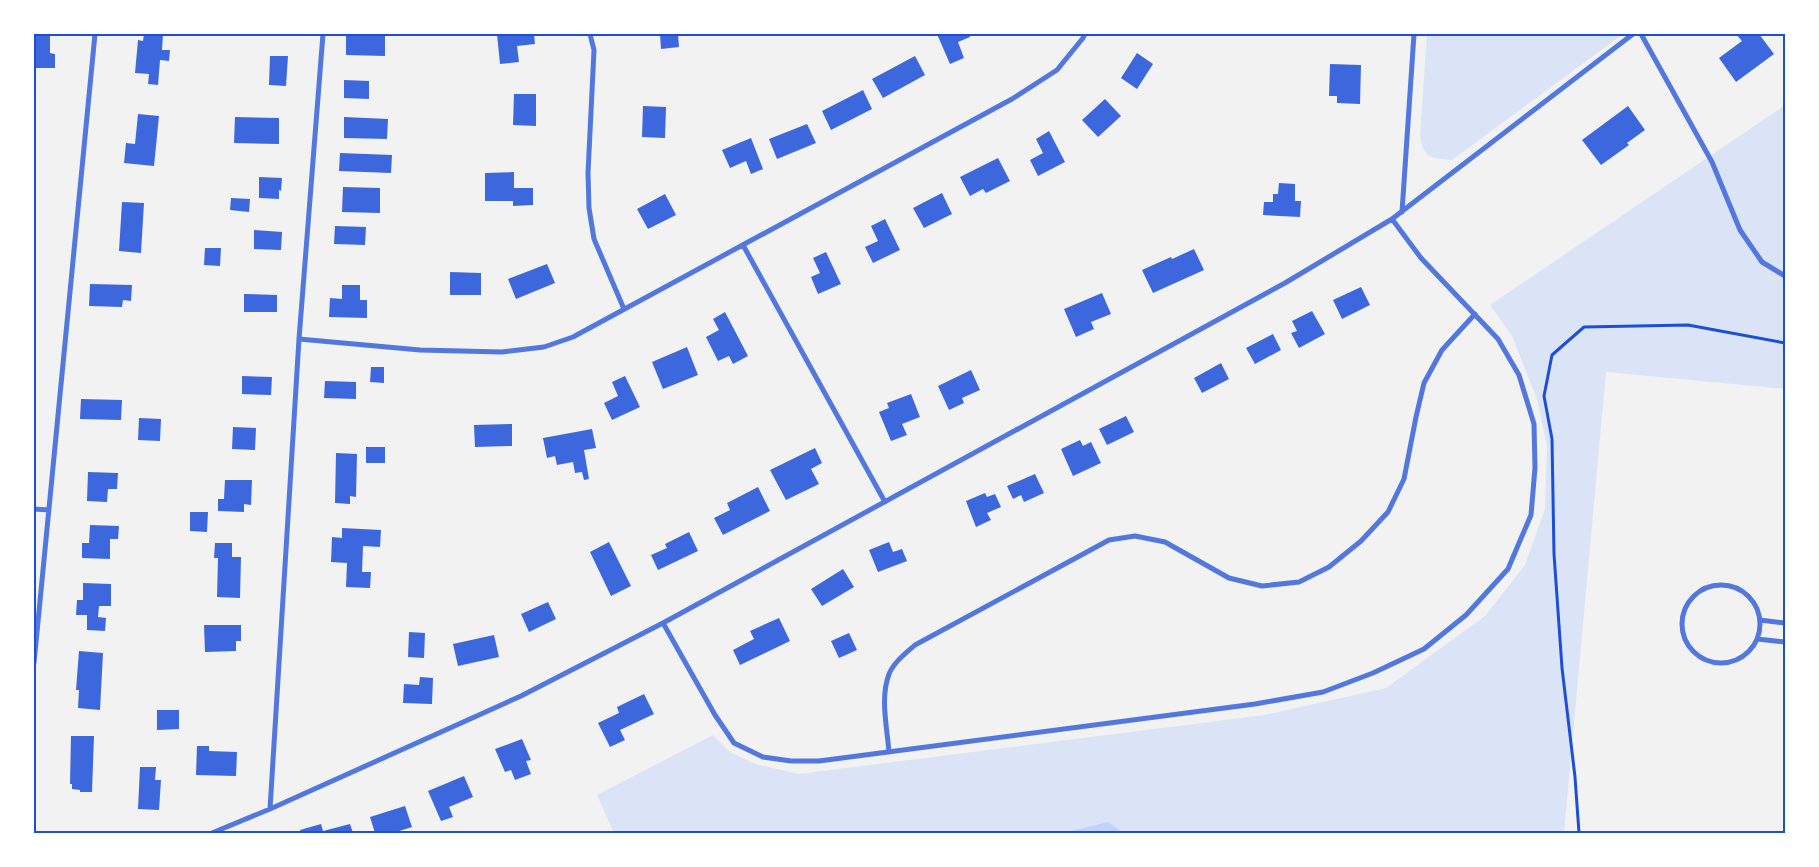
<svg xmlns="http://www.w3.org/2000/svg" width="1819" height="867" font-family="Lato,sans-serif">
<style>
.green{fill:#dbe4f7}
.water{fill:#bfd3fe}
.building{fill:#3d67dc}
.lines{fill:none;stroke-linecap:round;stroke-linejoin:round}
.path{stroke:#1d4ed8;stroke-width:3}
.minor{stroke:#5277de;stroke-width:5}
.neatline{fill:none;stroke:#1d4ed8;stroke-width:2}
</style>
<rect width="100%" height="100%" fill="#f2f2f2"/>
<path class="green" d="M1427 34H1623L1452 160C1430 158 1423 158 1420 135Z
M1785 105V389L1606 372 1564 833H1124L1108 822 1062 833H614L597 795 713 735 730 752 755 764 799 774 1264 715 1386 688 1485 616 1525 565 1545 509 1547 446 1537 399 1512 336 1490 305Z"/>
<path class="water" d="M1108 822 1124 833H1062Z"/>
<path class="building" d="M144 34H163L162 50H170L169 61 160 60 158 85 148 84 149 74 135 73 138 40 143 41Z
M346 34H385V56L346 55Z
M497 34H534L535 44 517 46 519 62 500 64Z
M660 34H678L679 47 661 49Z
M937 34H969L970 37 958 42 964 58 950 64Z
M1736 34H1759L1774 54 1736 82 1719 58 1742 41Z
M34 35 50 36V53L55 54V68H34Z
M1137 53 1153 64 1137 89 1121 78Z
M270 56H288L286 86 269 85Z
M915 56 925 75 883 98 872 79Z
M1330 64 1361 65 1360 104 1337 103V96H1329Z
M344 80 369 81V99L344 98Z
M863 90 872 109 831 130 822 111Z
M514 94H536V126L513 125Z
M1105 99 1121 116 1098 137 1082 120Z
M643 106 666 107 665 138 642 137Z
M1628 106 1645 130 1627 143 1629 145 1601 165 1582 140Z
M138 114 159 116 154 166 124 163 126 143 135 144Z
M235 117 279 118V144L234 143Z
M344 117 388 119 387 139 344 138Z
M807 124 816 143 777 159 769 139Z
M1049 131 1065 162 1038 176 1030 160 1043 153 1036 139Z
M751 138 763 169 751 174 746 161 730 168 722 150Z
M340 153 392 155 391 173 339 171Z
M998 158 1010 181 986 193 983 189 970 196 960 177Z
M514 172V188H533V205L513 206V201H485V173Z
M259 177 282 178 281 191 279 190V199L259 198Z
M1279 183 1295 184V201H1301L1300 217 1263 215 1264 202H1273V194H1278Z
M343 187 380 188V213L342 212Z
M942 193 952 214 924 228 913 208Z
M665 194 676 215 648 229 637 209Z
M231 198 250 199 249 212 230 210Z
M122 202 144 203 141 253 119 251Z
M885 219 900 250 873 263 865 247 878 241 871 226Z
M335 226 366 227 365 245 334 244Z
M254 230 282 232 281 250 254 249Z
M205 248H221L220 266 204 265Z
M1194 249 1204 270 1153 293 1142 270 1171 257 1172 259Z
M826 252 841 284 818 294 811 277 820 273 813 258Z
M547 264 555 283 516 299 508 279Z
M450 272 481 273V295H450Z
M90 284 132 285 131 301 123 300 122 307 89 306Z
M342 285H360V300H367V318L329 317 330 298 342 299Z
M1361 287 1370 305 1342 319 1333 300Z
M1102 293 1111 314 1091 322 1094 329 1076 337 1064 309Z
M244 294 277 295V312H244Z
M1312 311 1325 334 1299 348 1291 333 1297 331 1292 321Z
M725 312 748 356 733 364 729 356 718 361 706 337 719 330 713 319Z
M1273 334 1281 350 1255 364 1246 348Z
M687 347 698 375 663 389 652 362Z
M1221 363 1229 379 1202 393 1194 378Z
M371 367H384V383L370 382Z
M971 370 980 390 962 398 964 403 949 410 938 386Z
M242 376 272 377 271 395 242 394Z
M625 376 640 407 612 420 604 403 618 396 612 382Z
M325 381 356 382V399L324 398Z
M911 394 920 417 902 424 907 435 891 441 879 412 889 408 887 403Z
M81 399 122 400 121 420 80 419Z
M1126 416 1134 432 1107 445 1099 429Z
M139 418 161 419 160 441 138 440Z
M512 424V446L475 447 474 425Z
M233 427 256 428 255 450 232 449Z
M592 429 596 448 584 450 589 479 584 480 582 472 575 473 573 462 557 465 555 456 547 458 543 438Z
M1080 440 1083 446 1091 442 1101 463 1073 476 1061 449Z
M366 447H385V463H366Z
M815 448 822 463 811 469 819 484 786 500 770 470Z
M336 453 357 454 356 497 350 496V504L335 503Z
M88 472 118 473 117 489H108L107 502 87 501Z
M1035 474 1044 493 1024 502 1021 495 1013 499 1007 486Z
M225 480H252L251 505 244 504V512L218 511V499H224Z
M758 487 770 511 723 535 714 518 730 510 727 503Z
M985 493 987 497 995 494 1001 507 987 513 991 520 976 527 966 501Z
M190 512H208L207 532 190 531Z
M90 525 119 526 118 539H110V559L82 558V543H89Z
M342 528 381 530 380 547 363 546 362 572H371L370 588 346 587 347 563 331 562 332 537 342 538Z
M689 532 698 551 658 570 651 555 667 548 665 544Z
M609 542 631 586 611 596 590 552Z
M889 542 893 552 902 549 907 561 878 572 869 550Z
M215 543H232V557H241L240 598 217 597 218 558H214Z
M843 569 854 587 822 606 811 589Z
M83 583 111 584V606H99L98 617 106 618 105 631 87 630V615H76L77 600H83Z
M548 602 556 619 529 632 521 614Z
M779 618 790 641 740 665 733 650 754 639 750 631Z
M204 625H241V641H236V651L205 652Z
M409 632 425 633 424 658 408 657Z
M849 633 857 650 839 658 831 641Z
M494 635 499 657 458 666 453 644Z
M79 651 103 653 100 710 78 708 79 690H76Z
M420 677 433 678 432 704 403 703 404 684 419 685Z
M644 694 654 714 620 730 625 740 610 747 598 723 619 713 617 707Z
M157 710H179V729L157 730Z
M71 736H94L92 792H80V790L72 789V784H70Z
M522 739 531 760 526 761 531 774 515 780 511 770 505 772 495 749Z
M197 746H209V751L237 752 236 776 196 775Z
M140 767H156L155 780H161L159 810 138 809Z
M464 776 473 797 449 807 453 817 441 821 428 791Z
M405 806 412 827 393 833H375L370 817Z
M321 824 323 831 350 824 353 833H301L300 830Z"/>
<g class="lines">
<path class="path" d="M1579 833 1575 777 1562 668 1554 554 1552 439 1544 396 1552 355 1584 327 1688 325 1785 343"/>
<path class="minor" d="M590 34 594 50 588 173 589 208 594 239 624 309
M1641 34 1712 162 1740 230 1762 262 1785 276
M1402 212 1414 34
M743 245 885 502
M299 339 420 350 502 352 544 347 573 337 1012 99 1057 70 1083 38 1085 34
M34 509 49 510
M1682 624a39 39 0 1 1 78 0a39 39 0 1 1-78 0Z
M1760 620 1785 623
M663 623 715 715 734 743 763 757 791 761H819L1255 704 1323 692 1373 673 1424 649 1466 615 1508 569 1531 515 1535 468 1534 424 1519 375 1498 339 1421 258 1392 219
M1757 639 1785 642
M34 663 95 34
M889 752C887 727 880 698 889 674 894 662 906 653 915 645L1109 540 1135 536 1165 542 1229 578 1262 586 1299 582 1329 567 1361 541 1388 512 1404 479 1416 417 1424 383 1442 350 1475 314
M270 809 299 339 323 34
M212 833 270 809 521 696 663 623 1285 283 1392 219 1633 34"/>
</g>
<rect width="1819" height="867" fill="none" stroke="#ffffff" stroke-width="70"/>
<rect x="35" y="35" width="1749" height="797" class="neatline"/>
</svg>
